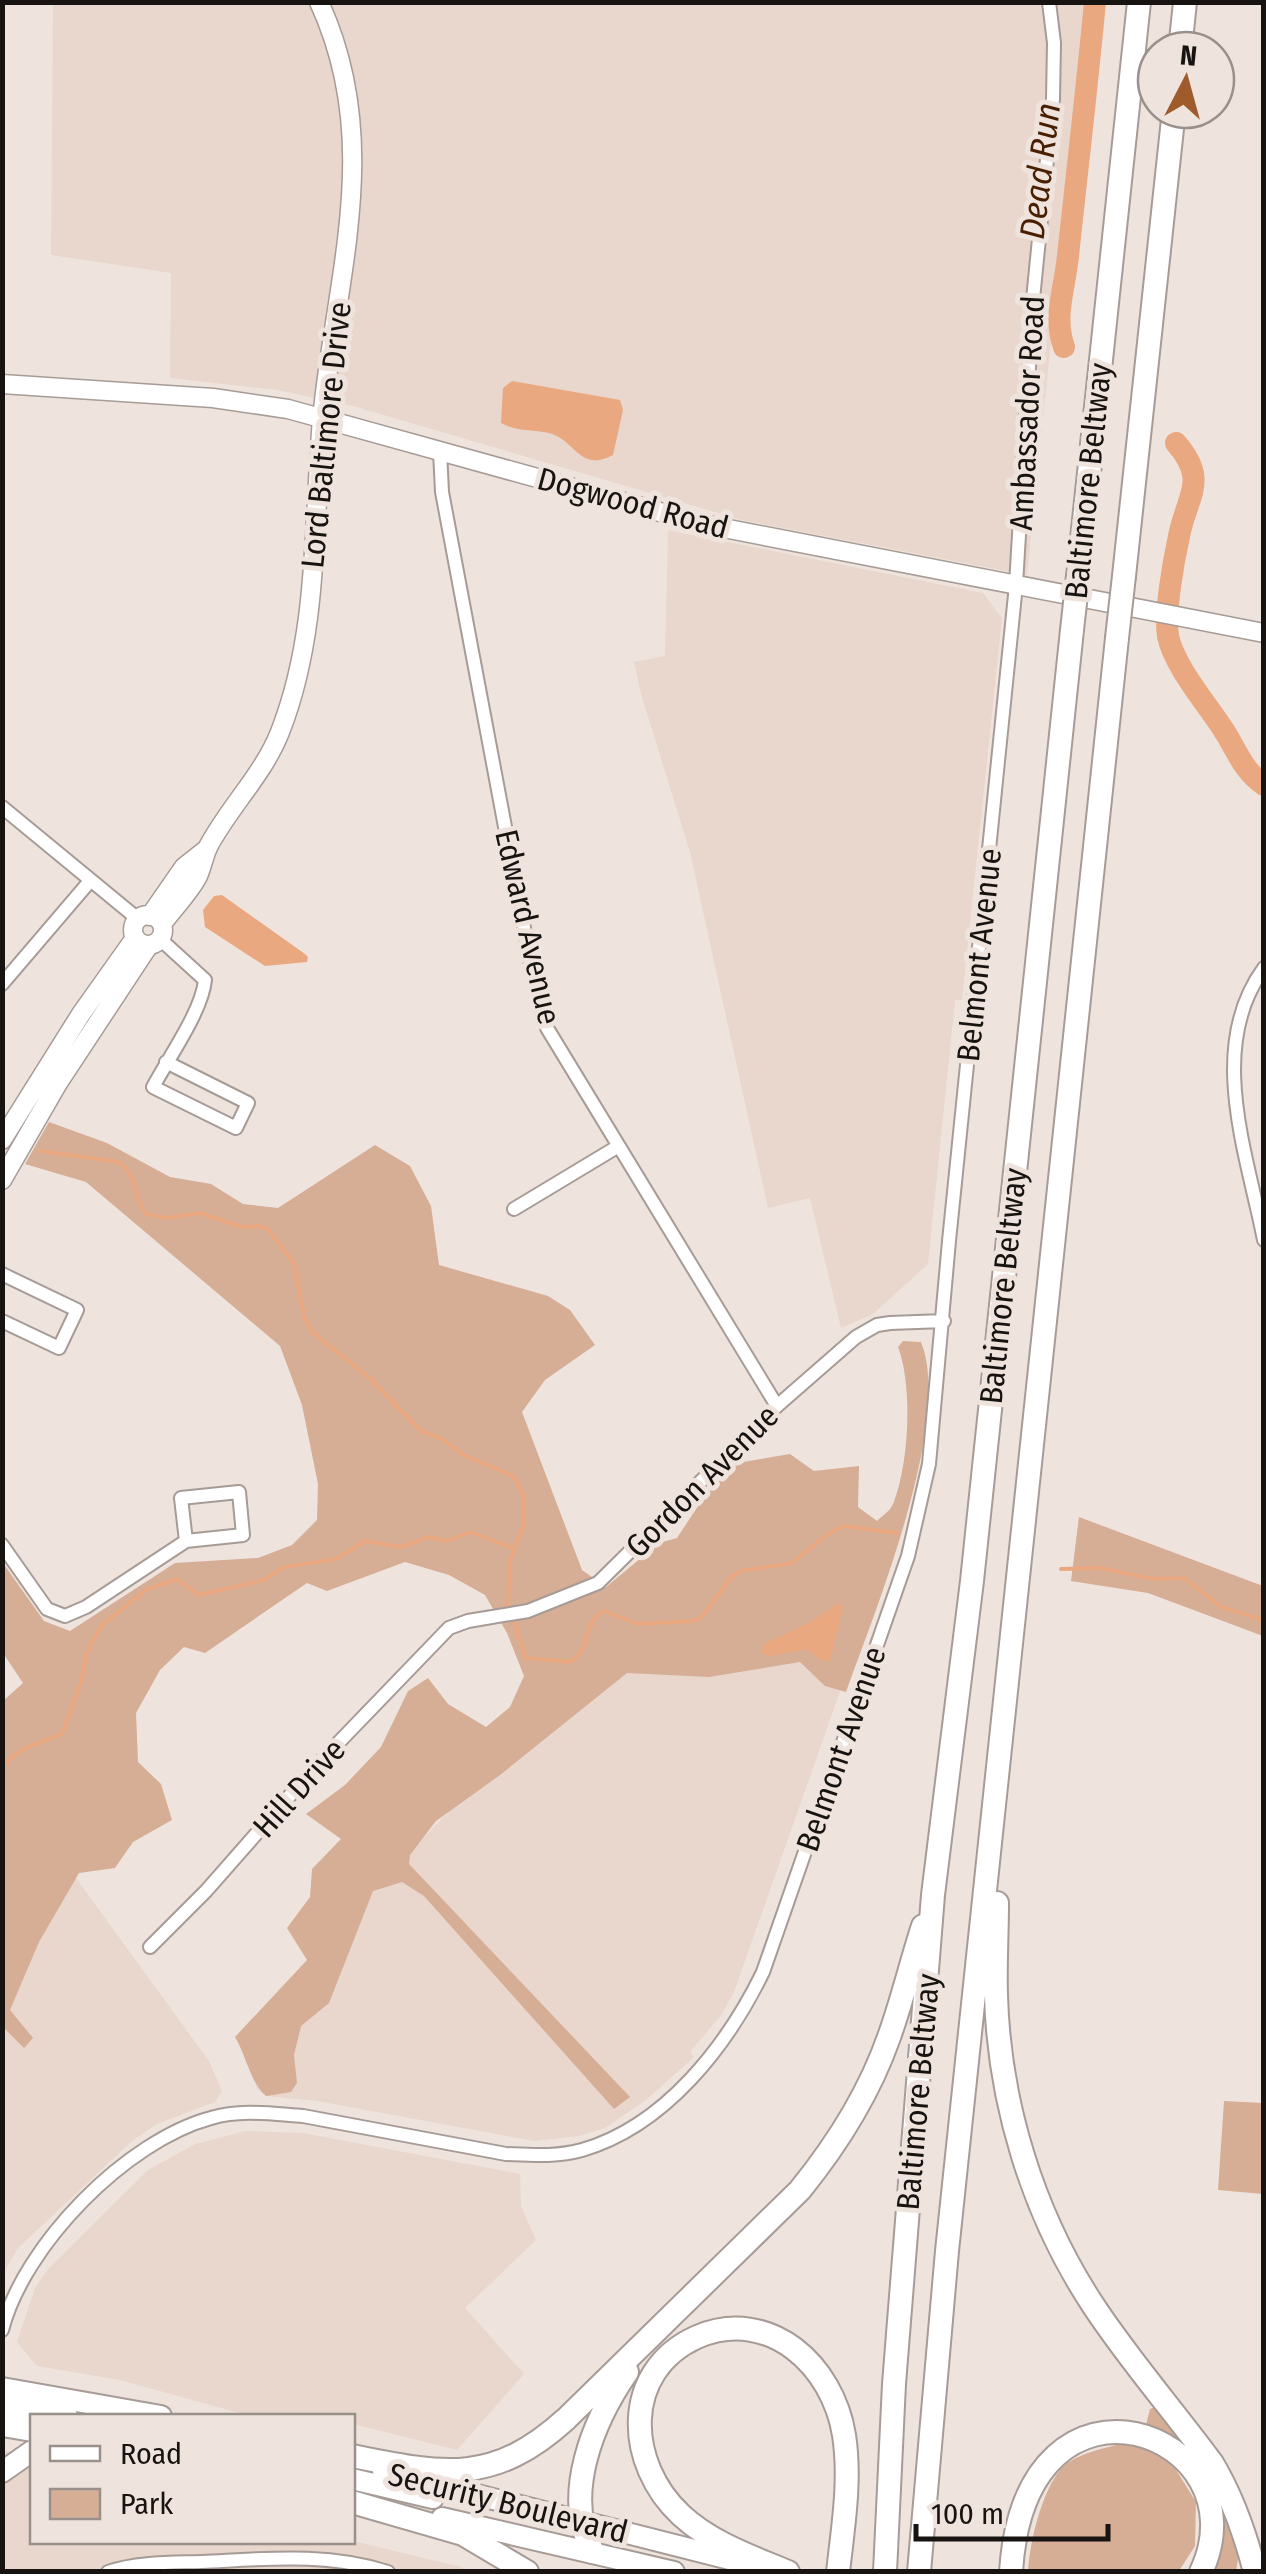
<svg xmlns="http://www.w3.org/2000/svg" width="1266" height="2574" font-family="'Fira Sans Condensed',sans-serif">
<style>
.built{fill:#e9d6cc}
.green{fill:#d6ad95}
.water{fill:#e9a880}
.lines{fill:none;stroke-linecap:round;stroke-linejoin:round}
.stream{stroke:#e9a880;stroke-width:4}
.river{stroke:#e9a880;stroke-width:22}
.minor-casing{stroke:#a69b96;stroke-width:16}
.secondary-casing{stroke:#a69b96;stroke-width:21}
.primary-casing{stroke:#a69b96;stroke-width:24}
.motorway-casing{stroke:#a69b96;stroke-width:26}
.minor{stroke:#fff;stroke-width:12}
.secondary{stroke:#fff;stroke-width:18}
.primary{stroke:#fff;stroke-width:20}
.motorway{stroke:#fff;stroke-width:22}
.motorway-bridge-casing{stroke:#a69b96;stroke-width:26;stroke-linecap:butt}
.motorway-bridge{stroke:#fff;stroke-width:22}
.labels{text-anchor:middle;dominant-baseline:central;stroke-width:10;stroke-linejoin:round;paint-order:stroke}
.street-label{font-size:32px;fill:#171311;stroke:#efe4dd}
.water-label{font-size:35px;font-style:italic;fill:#481f00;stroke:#efe4dd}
</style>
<rect width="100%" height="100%" fill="#efe4dd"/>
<path class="built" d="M1083 2 1085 9 1027 575 742 520 353 406 277 390 170 378 171 273 51 255 53 3Z
M668 530 983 593 1002 618 962 1000H955L928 1264 873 1314 841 1328 810 1198 768 1208 690 852 641 694 634 662 665 656Z
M891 1547 734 1992 722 2014 690 2052 694 2057 646 2100 605 2128 579 2136 534 2141 317 2101 266 2096 257 2089 245 2052 235 2037 630 1620Z
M3 1849 68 1867 209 2061 222 2091 215 2102 157 2124 132 2141 18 2248 3 2274Z
M246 2131 303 2133 520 2174 521 2206 536 2240 465 2308 524 2374 457 2450 353 2424 352 2416 313 2414 310 2416H250L120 2380 37 2366 17 2342 35 2288 48 2269 148 2170 195 2144Z
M2 2451 32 2453V2542L353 2541 461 2567 467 2571H3Z"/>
<path class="green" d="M49 1122 107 1143 170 1177 211 1184 243 1204 278 1208 375 1145 410 1166 431 1206 439 1265 548 1296 570 1310 595 1345 545 1380 522 1412 582 1570 606 1587 659 1543 677 1538 725 1465 790 1454 814 1471 859 1466 858 1507 877 1521C882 1516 890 1511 893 1504 909 1465 913 1386 898 1347L903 1341 921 1342C953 1421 875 1611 846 1692L825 1686 800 1662 709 1677 627 1673 500 1775 436 1821 410 1855 409 1864 630 2097 614 2109 424 1896 402 1882 373 1891 329 2003 301 2026 294 2055 297 2083 291 2092 266 2096C250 2082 246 2055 235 2037L307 1960 287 1928 310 1897 312 1869 341 1839 306 1814 345 1785 381 1747 408 1691 428 1678 448 1704 486 1727 510 1707 524 1676 507 1633 485 1595 449 1575 405 1562 327 1591 307 1583 205 1653 184 1647 160 1670 136 1713 138 1762 161 1784 172 1820 133 1842 115 1868 79 1873 39 1942 10 2010 33 2038 24 2048 3 2027 2 1702 23 1683 3 1653V1563L44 1621 70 1631 175 1563 258 1558 292 1545 317 1520 318 1484 302 1405 280 1346 86 1182 25 1164Z
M1079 1517 1263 1586V1636L1148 1593 1071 1581Z
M1224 2101 1263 2103V2194L1218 2190Z
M1160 2405 1212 2474 1239 2553 1236 2571H1210C1213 2554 1218 2535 1219 2517 1221 2474 1181 2441 1146 2425L1150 2409Z
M1129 2442 1170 2460 1196 2502 1195 2546 1179 2571 1028 2572C1029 2544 1044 2478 1069 2462 1086 2451 1109 2447 1129 2442Z"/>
<path class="water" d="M512 381 620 400 623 410 613 455C579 473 576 440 549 433 533 429 517 432 501 423L503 388Z
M222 895 305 954 308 957 307 962 265 966 205 927 203 910 214 896Z
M839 1603 843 1606 830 1661H822L807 1649 769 1656 762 1654 763 1644 807 1624Z"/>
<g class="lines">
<path class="stream" d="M40 1151 119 1162C138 1176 133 1198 146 1214L167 1218 200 1213 242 1227 259 1226 268 1229 294 1264 304 1317 312 1332 371 1379 421 1431 444 1440 464 1455 511 1475 517 1481 523 1494V1526L510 1561 508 1603 526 1658 570 1662C593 1647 581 1624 604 1611L639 1624 694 1621 703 1616 731 1577 741 1571 792 1563 828 1534 844 1526 897 1533
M1061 1569 1100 1568 1154 1579 1184 1578 1221 1607 1264 1620
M2 1769C16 1748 40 1743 62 1734L82 1680 86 1654 101 1626 146 1590 177 1579 199 1595 264 1580 284 1567 336 1559 365 1541 401 1547 429 1537 447 1541 470 1532 513 1548"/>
<path class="river" d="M1064 347C1053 316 1065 288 1068 256 1077 172 1087 87 1095 2
M1176 443C1209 481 1187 495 1179 536 1174 559 1164 613 1168 636 1174 666 1207 704 1223 729 1237 750 1242 770 1264 785"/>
<g class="minor-casing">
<path id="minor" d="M440 451 442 492 534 981 547 1028 777 1406
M2 807 138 919
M160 939 205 980C202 1011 169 1057 153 1087L236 1128 248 1103 166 1062
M1264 968C1206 1047 1247 1153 1264 1240
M2 984 90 881
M514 1209 617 1147
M2 1274 77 1310 59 1348 2 1321
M2 1545 47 1609 65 1616 86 1607 186 1541 243 1535 239 1492 181 1498 186 1541
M150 1947 206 1891 315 1767 449 1628 468 1621 528 1611 598 1583 777 1406 856 1337 877 1325 890 1323 944 1321
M2 2330C24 2245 126 2141 211 2118 241 2109 273 2114 303 2116L506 2154C532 2155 557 2157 582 2150 665 2126 727 2046 763 1972L908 1556 929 1464 949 1241 1016 585 1033 299 1053 99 1054 43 1049 2
M108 2572C138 2562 171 2563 202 2562 265 2559 327 2552 388 2572"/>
</g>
<g class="secondary-casing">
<path id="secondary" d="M2 384 213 398 288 409 703 524 1264 633
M133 930a15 15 0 1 1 30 0a15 15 0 1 1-30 0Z
M150 916 184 867 208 848
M162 924C173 909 189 893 198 876 202 867 204 856 208 847 229 807 263 775 280 732 319 633 313 524 322 419 336 275 384 142 319 2
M2 1140 81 1014 135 938
M2 1180 58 1083 149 945"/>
</g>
<g class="primary-casing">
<path id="primary" d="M2 2388 161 2416
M2 2406 67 2416
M2 2426 32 2431
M383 2471 753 2565
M2 2472 32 2451
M352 2479 433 2498
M442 2518 674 2572"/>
</g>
<g class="motorway-casing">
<path id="motorway" d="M1180 50 1185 2
M1079 567 1139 2
M1124 576 1174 110
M997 1903C997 1934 995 1965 996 1995 999 2103 1033 2214 1093 2305 1129 2360 1173 2410 1212 2463 1233 2498 1245 2533 1255 2572
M352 2456C442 2474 492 2486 566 2419L800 2190C838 2143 869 2094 889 2037 902 2001 911 1963 923 1926
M352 2502 463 2534 527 2572
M593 2552C562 2496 593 2421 627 2372
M788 2572C750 2556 711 2543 681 2515 626 2464 621 2371 697 2337 770 2306 833 2366 844 2435 851 2480 843 2527 838 2572
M885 2572 894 2384 933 1895 972 1581 1072 630
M919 2572 947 2251 1117 638
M1011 2572C1025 2343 1266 2433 1201 2572"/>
</g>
<use href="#minor" class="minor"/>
<use href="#secondary" class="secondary"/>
<use href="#primary" class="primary"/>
<use href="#motorway" class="motorway"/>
<g class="motorway-bridge-casing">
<path id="motorway-bridge" d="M1072 630 1079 567
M1117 638 1124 576"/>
</g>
<use href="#motorway-bridge" class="motorway-bridge"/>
</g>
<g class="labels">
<g class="street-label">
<text transform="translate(1027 413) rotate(-87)">Ambassador Road</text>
<text transform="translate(326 435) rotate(-84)">Lord Baltimore Drive</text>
<text transform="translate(1088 481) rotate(-84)">Baltimore Beltway</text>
<text transform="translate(633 503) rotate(15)">Dogwood Road</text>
<text transform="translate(528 927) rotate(77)">Edward Avenue</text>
<text transform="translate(979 955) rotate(-84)">Belmont Avenue</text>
<text transform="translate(1003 1286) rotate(-84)">Baltimore Beltway</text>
<text transform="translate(702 1481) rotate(-45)">Gordon Avenue</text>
<text transform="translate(841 1749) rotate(-71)">Belmont Avenue</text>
<text transform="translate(299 1788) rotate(-48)">Hill Drive</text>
<text transform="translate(918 2092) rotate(-85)">Baltimore Beltway</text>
<text transform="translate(508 2503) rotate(14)">Security Boulevard</text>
</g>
<g class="water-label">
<text transform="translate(1040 171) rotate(-83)">Dead Run</text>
</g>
</g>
<rect width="1266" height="2574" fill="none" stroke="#171311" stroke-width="10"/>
<rect x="30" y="2414" width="325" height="130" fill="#efe4dd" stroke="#99908b" stroke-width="2.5"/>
<rect x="50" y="2446" width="50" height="15" fill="#ffffff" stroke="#99908b" stroke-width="2.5"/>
<text x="120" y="2464" font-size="30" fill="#171311">Road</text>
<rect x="50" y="2489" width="50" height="30" fill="#d6ad95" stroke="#99908b" stroke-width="2.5"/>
<text x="120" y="2514" font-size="30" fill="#171311">Park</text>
<g transform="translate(1186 80) rotate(6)"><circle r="48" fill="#efe4dd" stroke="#99908b" stroke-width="2.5"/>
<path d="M0-8L18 38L0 25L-18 38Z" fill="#9f5b2c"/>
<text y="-15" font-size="28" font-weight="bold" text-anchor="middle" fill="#171311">N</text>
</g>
<path d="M916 2524v15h192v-15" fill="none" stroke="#171311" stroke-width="5"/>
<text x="931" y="2524" font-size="30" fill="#171311" stroke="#efe4dd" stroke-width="8" paint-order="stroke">100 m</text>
</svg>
